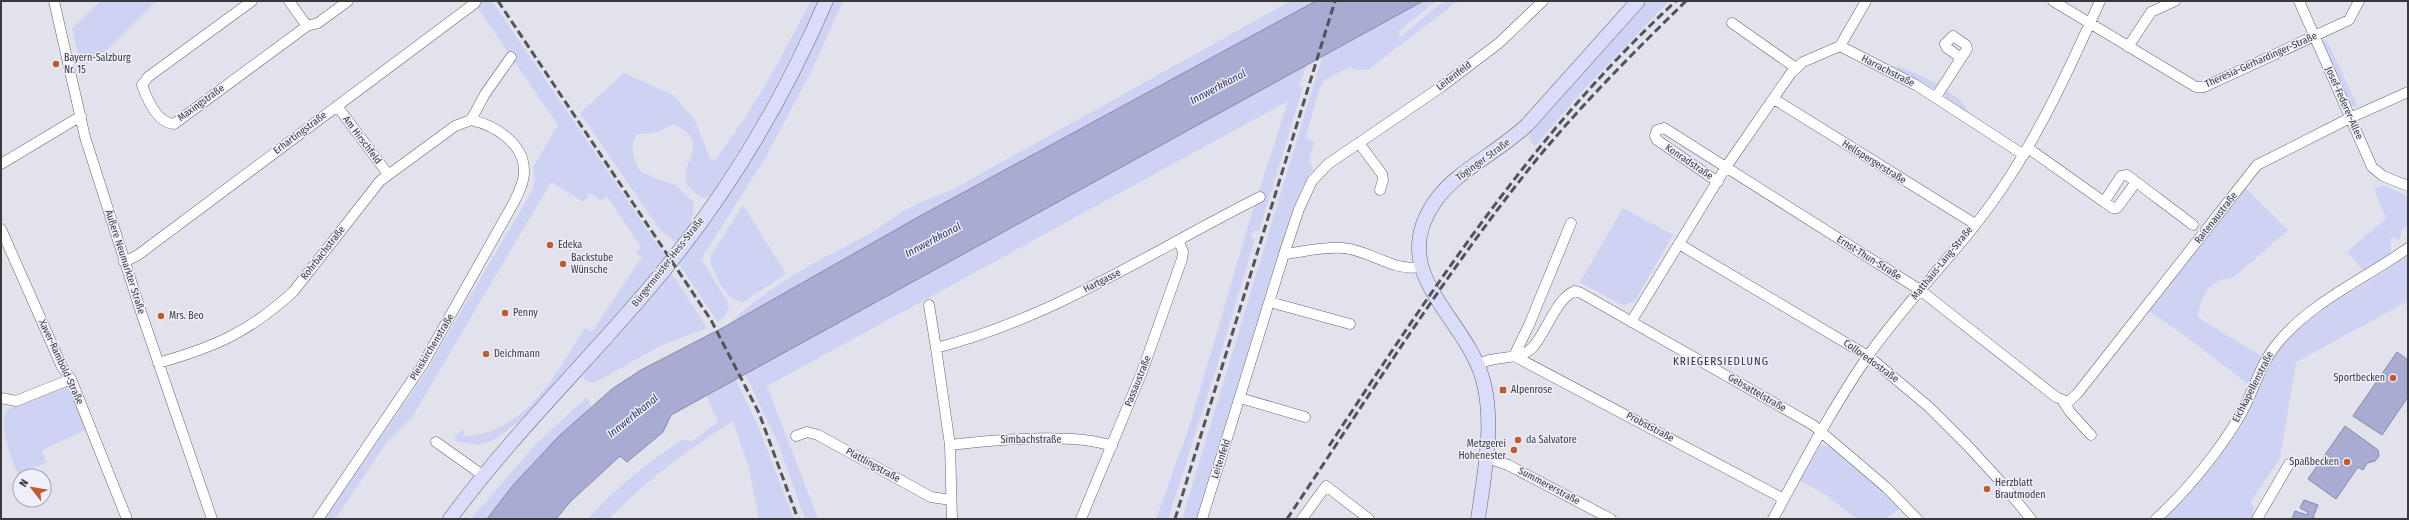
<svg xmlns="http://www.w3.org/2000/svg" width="2409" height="520" font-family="'Fira Sans Condensed',sans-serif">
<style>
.green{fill:#ced2f3}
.water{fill:#a8acd3;stroke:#868aa6}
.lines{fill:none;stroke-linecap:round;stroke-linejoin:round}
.street-casing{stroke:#64656e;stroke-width:11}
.secondary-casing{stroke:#64656e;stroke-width:15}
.street{stroke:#fff;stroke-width:10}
.secondary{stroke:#dadcf9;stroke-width:14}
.rail{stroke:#535459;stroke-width:3;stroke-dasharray:8 4;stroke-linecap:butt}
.poi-dot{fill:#c15b2d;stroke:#eeeffa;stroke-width:1.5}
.labels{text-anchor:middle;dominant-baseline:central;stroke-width:3;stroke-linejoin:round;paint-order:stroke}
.poi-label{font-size:10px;fill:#38393d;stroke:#eeeffa;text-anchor:start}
.street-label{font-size:10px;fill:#38393d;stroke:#eeeffa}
.water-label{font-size:11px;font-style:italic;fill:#323365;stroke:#eeeffa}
.neighbourhood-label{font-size:11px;letter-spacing:1px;fill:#303139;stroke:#eeeffa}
</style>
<rect width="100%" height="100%" fill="#e1e2ec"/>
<path class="green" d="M100 1H156L108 49 84 66 81 64 72 29Z
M473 1H492L666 257 534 410 494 440 478 445 455 441V436L463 428 464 436C525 434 556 374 585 328L592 332 642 257 636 253 641 247 607 196 601 200 589 193 584 202 551 182 412 417 386 443 335 519H324L424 375 532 191 535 178 533 167 558 125Z
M811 1H820L760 116 711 195 703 198C698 196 688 188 686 182 681 165 704 148 686 132 671 119 672 126 657 132 651 134 643 132 636 135 629 147 634 159 640 171L657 179 676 185 694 203C694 215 688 237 675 242L660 230 580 113 624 73 673 95 694 119 711 160H715C754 110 782 56 811 1Z
M834 1H843L811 72 764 160 704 254 702 260 729 305 725 317 718 322 677 261 798 73Z
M1291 1H1316L920 216 728 325C769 285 819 260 869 234 881 227 891 219 902 212 918 202 938 196 955 188Z
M1423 1H1436L1399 31V38L1444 1H1458L1369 69 1355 70 1351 66 1324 81 1320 88 1305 138 1314 142 1309 161 1313 169 1300 191 1292 211 1196 519H1182L1322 57Z
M1648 1H1669L1586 87 1535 146 1529 139 1530 132Z
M2326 39 2357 105 2356 107 2350 106 2322 44Z
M1307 65 1299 86 1303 87 1259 231H1253L1251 237 1255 239 1217 366 1168 519H1156L1189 427 1252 213 1288 101 767 386 818 519H805L779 446 745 373Z
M1897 66 1903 68 1939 84 1935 88H1931L1897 70Z
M1946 90 1959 99 1973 117 1948 100 1945 97Z
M2240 183 2288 230 2234 277C2208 280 2203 294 2197 317L2263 357 2249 385 2188 338 2142 306Z
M2382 185 2408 196V226L2402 230 2399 240 2391 237V254L2364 271 2347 252 2386 218 2375 191V188Z
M743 205 786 274 743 302C725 301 713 273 710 257Z
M1623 208 1673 235 1634 302 1622 305 1580 282Z
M2408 253V301L2296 362 2280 458 2251 501 2254 508 2252 519H2165C2195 487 2226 454 2247 414 2259 390 2267 363 2285 342 2320 303 2371 286 2408 253Z
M671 272 707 328 662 345 594 383 586 381 584 377 585 371Z
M735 378 758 426 794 519H759L749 468 733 421C689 449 645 481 609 519H588C615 488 649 462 683 439L691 442 718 422 706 394Z
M63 386H68L86 430 46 448 42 452 47 462 18 475C10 454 0 431 6 410Z
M587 397 590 402V409L534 461 487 519H471L536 444Z
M1821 445 1831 447 1880 489 1900 508 1885 519H1857L1823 493 1799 480Z"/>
<path class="water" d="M1316 1H1423L671 415 663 432 627 462 620 456 570 502 556 519H487L514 484 559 436 612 389 641 370 728 325 920 216Z
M2397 352 2408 360V397L2382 435 2353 416Z
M2345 426 2378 450 2379 456 2375 461 2367 463 2363 470 2358 467 2336 499 2308 479Z
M2304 500 2318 505 2313 517 2316 519H2292L2295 511 2307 515 2308 512 2300 508Z"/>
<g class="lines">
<g class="street-casing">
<path id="street" d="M54 1 85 137 140 309 212 519
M252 1 148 77 142 85C147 99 157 123 174 124L307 26 289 1
M2053 1 2196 87H2204L2349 20 2359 1
M2299 1 2372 167 2383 176 2408 186
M1732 23 1796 68
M307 26 318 23 348 1
M1840 46 1916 85 2024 155
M2128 47 2151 12 2175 1
M1936 97 1967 49 1966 45 1953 36 1945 44 1947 48 1961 58
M1774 99 1975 224
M337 106 388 174
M471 120 485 94 511 57
M1359 143 1382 174 1383 180 1380 190
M2028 148 2104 202
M1 164 81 116
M1718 182 1657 140 1655 136 1657 130 1664 128 1920 290 2056 397 2068 402 2077 394 2257 165 2350 118 2408 92
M2136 182 2117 208H2113L2104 202 2121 176 2127 175C2149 192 2171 208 2193 225
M1 229 62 367 71 379 127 519
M1679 244 1868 356 1929 407 1968 446 2000 481 2031 519
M1284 254C1303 252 1324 246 1343 248 1370 250 1393 272 1420 267
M124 262 138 255 475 3
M1270 302 1350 324
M929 305 936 348
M1631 322 1726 167 1791 73 1803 62 1840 46 1866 1
M1514 356 1784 499
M1514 356 1529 325 1571 223
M158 363C215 347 249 332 293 292L380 181 455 126 471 120C495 125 525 144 524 172 524 183 518 194 513 204L423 364 318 519
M1478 365C1494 354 1519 362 1533 347 1546 333 1557 297 1575 291L1581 293 1813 425 1887 488 1917 519
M1 398 16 401 71 379
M1240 398 1305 417
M2063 401 2070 412 2091 435
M796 436 807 432 818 435 931 497 951 500
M436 442 484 476
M950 445C993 440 1072 432 1112 446
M1485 457 1508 465 1611 519
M952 519 950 445 936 348C1053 318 1154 250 1260 197
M1081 519 1142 372 1182 259 1183 252 1179 241
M1202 519 1284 254 1299 209 1312 181 1328 164 1441 87 1499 43 1543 1
M1302 519 1326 486 1369 519
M1773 519C1803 464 1832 408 1868 356 1909 297 1963 247 2003 187 2042 129 2071 65 2100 1
M2156 519C2186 492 2222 448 2242 412 2254 390 2260 365 2276 345 2310 302 2365 279 2408 248
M2257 519 2289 464"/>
</g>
<g class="secondary-casing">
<path id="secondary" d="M450 519C515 430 596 354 665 269 730 189 785 96 826 1
M1478 519C1484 475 1495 424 1483 380 1466 317 1386 274 1434 203 1454 172 1499 152 1527 125L1638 1"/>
</g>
<use href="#street" class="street"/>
<use href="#secondary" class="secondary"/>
<path class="rail" d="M498 1 711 320 759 413 798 519
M1329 446C1433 288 1536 130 1676 1
M1175 519 1335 1
M1287 519C1368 398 1445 273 1537 159 1583 103 1634 52 1686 1"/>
</g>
<g class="poi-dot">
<circle cx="56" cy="64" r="4"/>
<circle cx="550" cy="245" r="4"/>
<circle cx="563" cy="264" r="4"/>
<circle cx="505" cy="313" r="4"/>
<circle cx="161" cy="316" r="4"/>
<circle cx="486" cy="354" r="4"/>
<circle cx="2393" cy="378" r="4"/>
<rect x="1499" y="386" width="8" height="8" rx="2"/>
<circle cx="1518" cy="440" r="4"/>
<circle cx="1514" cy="450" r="4"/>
<circle cx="2347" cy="462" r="4"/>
<circle cx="1987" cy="489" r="4"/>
</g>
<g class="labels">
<g class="poi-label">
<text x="64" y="58">Bayern-Salzburg<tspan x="64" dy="12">Nr. 15</tspan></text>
<text x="558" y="245">Edeka</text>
<text x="571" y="258">Backstube<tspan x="571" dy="12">Wünsche</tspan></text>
<text x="513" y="313">Penny</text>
<text x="169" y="316">Mrs. Beo</text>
<text x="494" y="354">Deichmann</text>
<text x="2385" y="378" text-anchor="end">Sportbecken</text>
<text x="1511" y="390">Alpenrose</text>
<text x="1526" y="440">da Salvatore</text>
<text x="1506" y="444" text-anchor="end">Metzgerei<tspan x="1506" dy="12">Hohenester</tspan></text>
<text x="2339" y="462" text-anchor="end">Spaßbecken</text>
<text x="1995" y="483">Herzblatt<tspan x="1995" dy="12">Brautmoden</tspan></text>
</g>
<g class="street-label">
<text transform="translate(2261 60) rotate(-24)">Theresia-Gerhardinger-Straße</text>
<text transform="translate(1888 71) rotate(27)">Harrachstraße</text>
<text transform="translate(1454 76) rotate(-37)">Leitenfeld</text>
<text transform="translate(201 103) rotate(-36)">Maxingstraße</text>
<text transform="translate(2344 103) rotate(66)">Josef-Federer-Allee</text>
<text transform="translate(300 133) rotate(-37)">Erhartingstraße</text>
<text transform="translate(362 140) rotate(53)">Am Hirschfeld</text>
<text transform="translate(1483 160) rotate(-36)">Töginger Straße</text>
<text transform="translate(1689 162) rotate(34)">Konradstraße</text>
<text transform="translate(1874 162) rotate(32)">Hellspergerstraße</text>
<text transform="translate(2216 218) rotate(-52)">Raitenaustraße</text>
<text transform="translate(323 253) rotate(-52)">Rohrbachstraße</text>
<text transform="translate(1869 258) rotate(32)">Ernst-Thun-Straße</text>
<text transform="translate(125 262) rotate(72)">Äußere Neumarkter Straße</text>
<text transform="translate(668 262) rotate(-52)">Bürgermeister-Hess-Straße</text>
<text transform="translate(1942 263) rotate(-51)">Matthäus-Lang-Straße</text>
<text transform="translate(1102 281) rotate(-27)">Hartgasse</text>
<text transform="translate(432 347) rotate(-59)">Pleiskirchenstraße</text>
<text transform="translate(1871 361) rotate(36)">Colloredostraße</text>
<text transform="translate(61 362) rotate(65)">Xaver-Rambold-Straße</text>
<text transform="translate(1138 381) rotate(-68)">Passaustraße</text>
<text transform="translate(2253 387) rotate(-63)">Eichkapellenstraße</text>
<text transform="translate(1757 393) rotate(30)">Gebsattelstraße</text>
<text transform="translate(1650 427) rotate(28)">Probststraße</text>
<text x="1031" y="440">Simbachstraße</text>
<text transform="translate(1221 459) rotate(-72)">Leitenfeld</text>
<text transform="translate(873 465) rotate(29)">Plattlingstraße</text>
<text transform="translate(1549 486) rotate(28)">Summererstraße</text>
</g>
<g class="water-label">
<text transform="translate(1218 87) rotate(-28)">Innwerkkanal</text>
<text transform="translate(933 240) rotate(-28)">Innwerkkanal</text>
<text transform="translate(633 416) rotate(-39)">Innwerkkanal</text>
</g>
<g class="neighbourhood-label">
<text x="1721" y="361">KRIEGERSIEDLUNG</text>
</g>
</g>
<rect width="2409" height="520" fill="none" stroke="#38393d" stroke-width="4"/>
<g transform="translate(32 488) rotate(301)"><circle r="19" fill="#eeeffa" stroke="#a5a6ae"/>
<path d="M0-3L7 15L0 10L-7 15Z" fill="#c15b2d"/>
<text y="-6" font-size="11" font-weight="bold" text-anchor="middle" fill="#38393d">N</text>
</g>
</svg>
